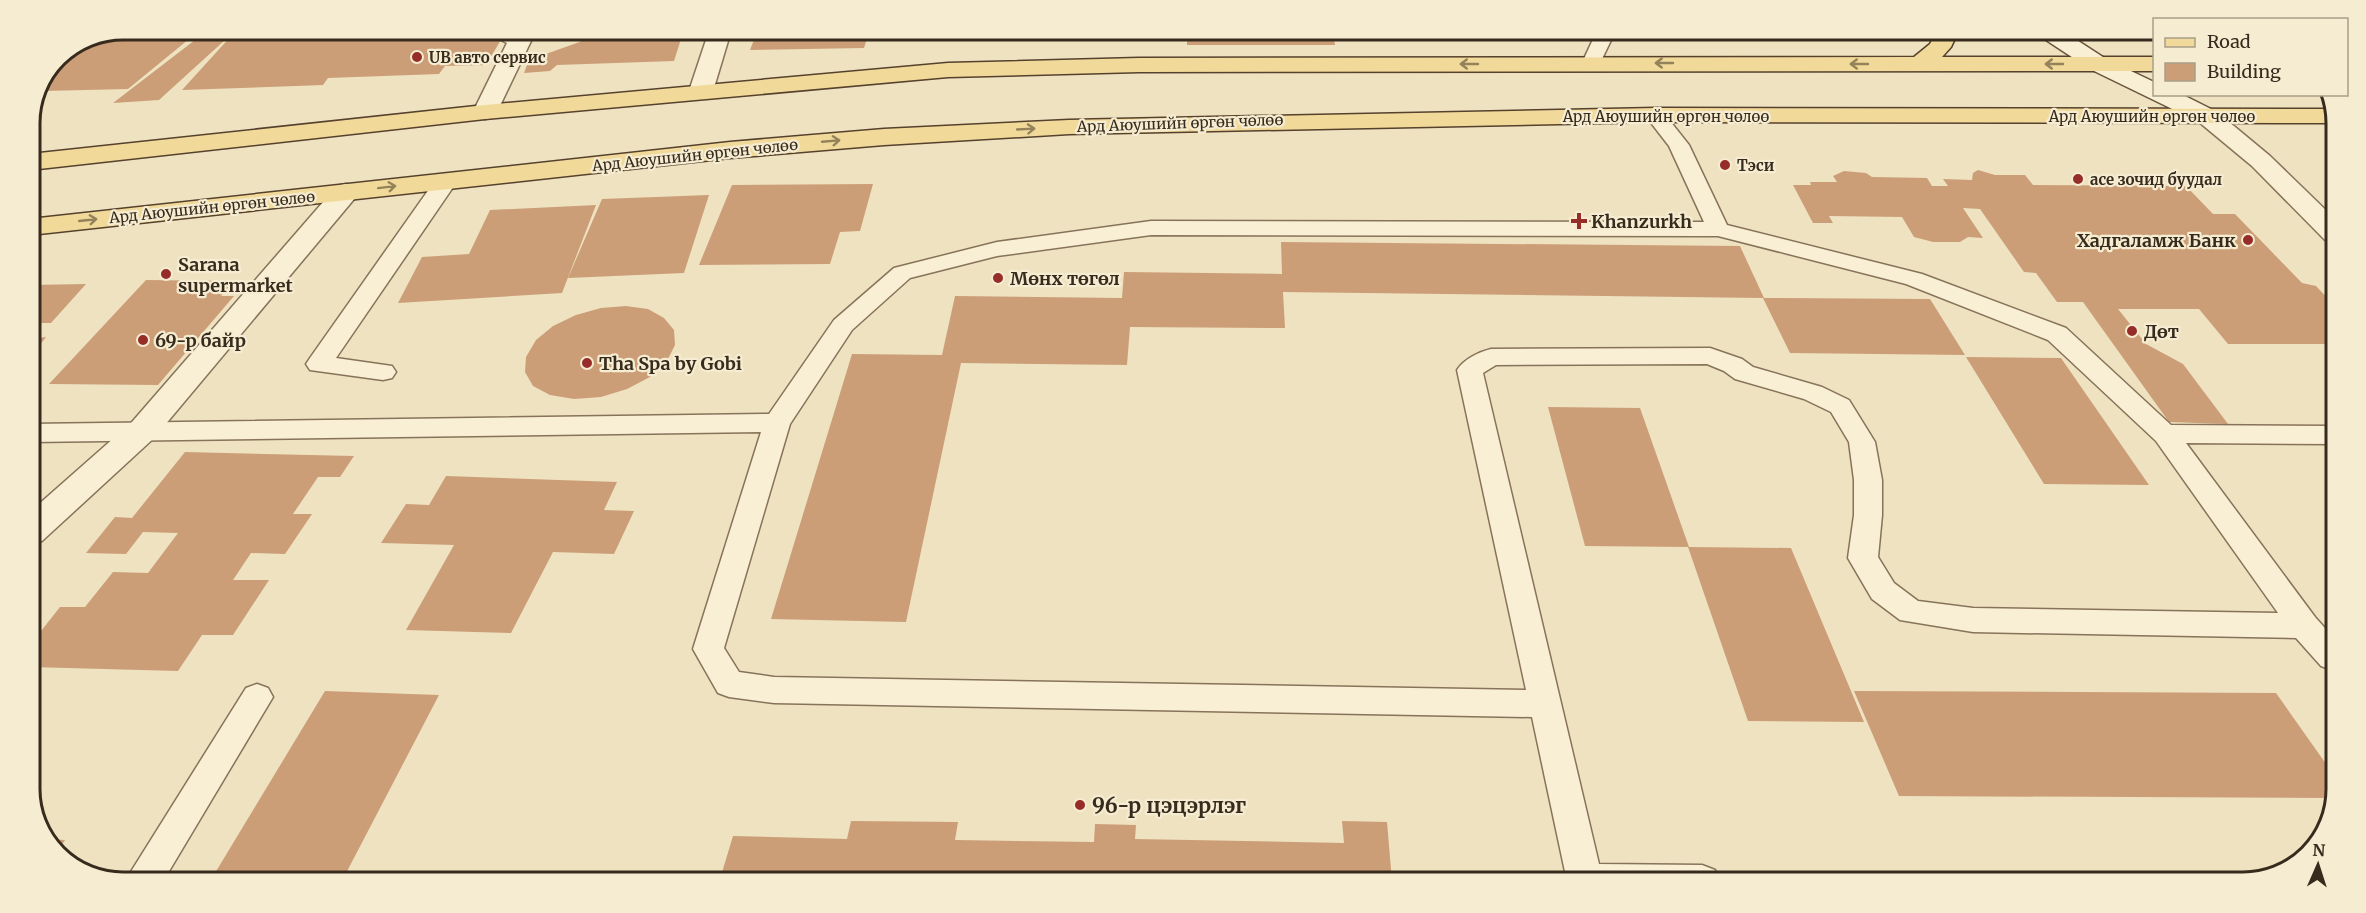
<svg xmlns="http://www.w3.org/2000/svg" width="2366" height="913" font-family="Merriweather,serif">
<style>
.building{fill:#cc9e77}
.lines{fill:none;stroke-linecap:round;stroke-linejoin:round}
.lane-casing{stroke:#877359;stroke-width:3}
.street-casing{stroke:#877359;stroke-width:3}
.secondary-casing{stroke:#69543c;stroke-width:3}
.primary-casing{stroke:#55412d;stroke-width:3}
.lane{fill:#f8efd4;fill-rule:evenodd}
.street{fill:#f8efd4;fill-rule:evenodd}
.secondary{fill:#f8efd4;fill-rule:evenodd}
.primary{fill:#f1d999;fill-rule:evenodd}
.oneway{stroke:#94825b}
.poi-dot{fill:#962d29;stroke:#f5ecd1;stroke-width:2}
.labels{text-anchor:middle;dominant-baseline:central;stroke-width:4.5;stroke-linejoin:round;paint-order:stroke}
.far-poi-label{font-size:15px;font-weight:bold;fill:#372b1d;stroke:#f5ecd1;text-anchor:start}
.far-street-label{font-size:15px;fill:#372b1d;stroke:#f5ecd1}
.poi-label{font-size:18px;font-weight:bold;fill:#372b1d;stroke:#f5ecd1;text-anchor:start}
.near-poi-label{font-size:21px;font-weight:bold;fill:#372b1d;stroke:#f5ecd1;text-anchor:start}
.rim{fill:none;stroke:#372b1d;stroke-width:3}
</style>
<rect width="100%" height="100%" fill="#eee2c1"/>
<path class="building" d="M124 30H200L128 89 43 91 58 57Z
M208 30H236L159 100 113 103Z
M331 32 326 38 466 33 462 39 502 38 486 65 445 66 439 74 328 78 323 85 182 90 232 35Z
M757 32H869L864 48 750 50Z
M1187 33H1333L1335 45H1187Z
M1337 33H1383L1384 40H1338Z
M682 36 674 61 557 65 550 71 524 73 529 60 588 39Z
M1978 170 1995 175H2025L2033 185 2186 186 2213 214H2235L2302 283 2316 286 2334 305V344H2228L2199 309H2118L2146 344 2183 364 2228 424 2169 422 2083 302H2057L2036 273 2024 272 1980 209 1963 208 1983 238 1968 237 1960 242H1933L1914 237 1902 217 1829 216 1833 223H1813L1793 185H1811L1810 182H1837L1833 176 1844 171 1866 173 1872 177 1927 178 1932 186H1948L1943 179 1972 180 1973 173Z
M873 184 860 231 840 232 830 264 699 265 732 185Z
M709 195 684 273 568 278 602 199Z
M596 205 562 293 398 303 422 257 469 254 490 210Z
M1281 242 1740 246 1764 298 1930 299 1965 355 1790 353 1763 298 1283 292 1285 328 1130 327 1127 365 961 363 906 622 771 619 852 354 942 355 955 296 1122 298 1124 272 1282 274Z
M146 280 234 281 221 296H234L158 385 49 384Z
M86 284 51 323H30V285Z
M626 306 648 309 664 318 674 330 675 345 667 361 650 377 627 389 601 397 574 399 550 395 533 386 525 372 526 357 536 340 553 326 576 315 601 308Z
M46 337 30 358V339Z
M1966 357 2061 358 2149 485 2044 484Z
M1548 407 1640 408 1689 547 1791 548 1864 722 1748 721 1688 547 1585 546Z
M185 452 354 456 340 477H318L293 514H312L285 554 251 553 233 580H269L233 635H202L178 671 30 667V645L60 607H85L113 572 148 573 178 533 143 532 126 554 86 553 115 517 132 518Z
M446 476 617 482 604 510 634 511 614 554 553 552 511 633 406 630 454 545 381 543 406 504 429 505Z
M325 691 439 695 343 879 212 878Z
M1854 691 2276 693 2331 771V798L1899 796Z
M851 821 958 822 955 840 1094 842 1095 824 1136 825 1135 839 1344 843 1342 821 1387 822 1392 881 720 879 733 836 847 839Z
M47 839 65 840 57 852 50 847Z"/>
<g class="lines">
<g class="lane-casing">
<path id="lane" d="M1596 33 1614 34 1600 63 1598 67H1584L1582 63Z
M1655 109 1662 111 1689 145 1727 225 1922 274 2066 328 2171 425 2334 426V444L2186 443 2315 617 2332 636V670L2321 666 2296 638 1973 632 1900 620 1872 599 1848 558 1854 515V480L1849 442 1831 412 1804 399 1735 379 1724 371 1707 364 1496 365 1483 373 1599 864 1702 865 1715 870 1720 882 1567 881 1532 717 774 703 729 697 718 693 693 649 761 432 30 442V424L769 414 834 320 894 268 997 242 1151 221 1704 222 1669 146 1645 115 1648 111ZM1151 235 1718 236 1906 284 2048 340 2156 441 2278 613 1973 608 1918 601 1894 583 1878 557 1882 515V480L1875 442 1849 400 1822 387 1753 367 1742 359 1710 348 1491 349C1479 352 1464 359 1457 370L1526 690 774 677 739 672 724 648 790 424 852 330 910 278 997 256Z
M447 174 455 175 458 180 336 358 392 366 396 372 392 378 383 380 310 370 306 364 310 358 439 175Z
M257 684 268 688 273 697 165 878H127L246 688Z"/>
</g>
<g class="street-casing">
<path id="street" d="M490 31C505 31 522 27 531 41L497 112 494 117 485 119 476 117 473 112 507 43 493 36Z
M709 31H731L713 91 709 96 701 98 693 96 689 91Z
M2208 110 2217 112 2270 156 2335 219V242L2325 240 2252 166 2199 122 2196 117 2199 112Z
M346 184 355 186 359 192 355 198 154 438 42 541 30 545V512L132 422 337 186Z"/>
</g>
<g class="secondary-casing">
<path id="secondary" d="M2043 35H2069L2106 59 2154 82V94H2181L2217 112 2220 117 2217 122 2208 124 2199 122 2090 69 2046 40Z"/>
</g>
<g class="primary-casing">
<path id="primary" d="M1935 34H1957L1951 47 1942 57H2154V71L1139 72 948 77 485 119 30 170V154L485 105 948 63 1139 58 1914 57 1930 44Z
M1655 108 2333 109 2336 123 1655 122 1069 134 884 145 730 158 30 235V219L730 142 884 129 1069 120Z"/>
</g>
<use href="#lane" class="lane"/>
<use href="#street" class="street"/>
<use href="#secondary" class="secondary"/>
<use href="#primary" class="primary"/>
</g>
<defs><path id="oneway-shaft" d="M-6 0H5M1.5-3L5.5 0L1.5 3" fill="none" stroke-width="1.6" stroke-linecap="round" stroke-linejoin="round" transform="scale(1.5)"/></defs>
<g class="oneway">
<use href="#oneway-shaft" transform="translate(1664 63) rotate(-180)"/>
<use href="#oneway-shaft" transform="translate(1469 64) rotate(180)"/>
<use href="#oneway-shaft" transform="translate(1859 64) rotate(-180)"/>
<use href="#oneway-shaft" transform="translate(2054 64) rotate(-180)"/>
<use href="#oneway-shaft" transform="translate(1026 129) rotate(-3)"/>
<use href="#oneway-shaft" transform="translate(831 141) rotate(-5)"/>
<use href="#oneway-shaft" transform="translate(387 187) rotate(-7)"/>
<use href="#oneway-shaft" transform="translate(88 220) rotate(-6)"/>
</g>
<g class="poi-dot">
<circle cx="417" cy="57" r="6"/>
<circle cx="1725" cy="165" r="6"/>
<circle cx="2078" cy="179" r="6"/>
<path d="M1576 212h6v6h6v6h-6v6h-6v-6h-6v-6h6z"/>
<circle cx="2248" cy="240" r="6"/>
<circle cx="166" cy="274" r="6"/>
<circle cx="998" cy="278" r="6"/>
<circle cx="2132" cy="331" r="6"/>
<circle cx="143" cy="340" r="6"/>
<circle cx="587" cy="363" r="6"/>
<circle cx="1080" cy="805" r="6"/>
</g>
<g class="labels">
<g class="far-poi-label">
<text x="429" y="57">UB авто сервис</text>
<text x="1737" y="165">Тэси</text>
<text x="2090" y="179">ace зочид буудал</text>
</g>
<g class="far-street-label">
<text x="1666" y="116">Ард Аюушийн өргөн чөлөө</text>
<text x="2152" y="116">Ард Аюушийн өргөн чөлөө</text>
<text transform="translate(1180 123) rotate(-2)">Ард Аюушийн өргөн чөлөө</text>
<text transform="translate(695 155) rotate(-6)">Ард Аюушийн өргөн чөлөө</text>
<text transform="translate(212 207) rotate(-6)">Ард Аюушийн өргөн чөлөө</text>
</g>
<g class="poi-label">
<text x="1591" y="221">Khanzurkh</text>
<text x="2236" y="240" text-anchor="end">Хадгаламж Банк</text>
<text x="178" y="264">Sarana<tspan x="178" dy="21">supermarket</tspan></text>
<text x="1010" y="278">Мөнх төгөл</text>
<text x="2144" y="331">Дөт</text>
<text x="155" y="340">69-р байр</text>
<text x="599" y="363">Tha Spa by Gobi</text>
</g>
<g class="near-poi-label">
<text x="1092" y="805">96-р цэцэрлэг</text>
</g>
</g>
<path d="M0 0H2366V913H0ZM123 40H2243A83 83 0 0 1 2326 123V789A83 83 0 0 1 2243 872H123A83 83 0 0 1 40 789V123A83 83 0 0 1 123 40Z" fill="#f5ecd1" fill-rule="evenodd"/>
<path class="rim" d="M123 40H2243A83 83 0 0 1 2326 123V789A83 83 0 0 1 2243 872H123A83 83 0 0 1 40 789V123A83 83 0 0 1 123 40Z"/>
<rect x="2153" y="18" width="195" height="78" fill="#f5ecd1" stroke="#a99f89" stroke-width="1.5"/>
<rect x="2165" y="38" width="30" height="9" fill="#f1d999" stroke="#a99f89" stroke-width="1.5"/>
<text x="2207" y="48" font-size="18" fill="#372b1d">Road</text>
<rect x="2165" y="63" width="30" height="18" fill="#cc9e77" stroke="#a99f89" stroke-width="1.5"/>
<text x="2207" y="78" font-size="18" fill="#372b1d">Building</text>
<g transform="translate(2318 865) rotate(3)" stroke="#f5ecd1" stroke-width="4.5" paint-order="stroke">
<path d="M0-4.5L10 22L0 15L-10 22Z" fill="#372b1d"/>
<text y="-9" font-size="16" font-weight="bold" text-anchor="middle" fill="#372b1d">N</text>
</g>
</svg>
